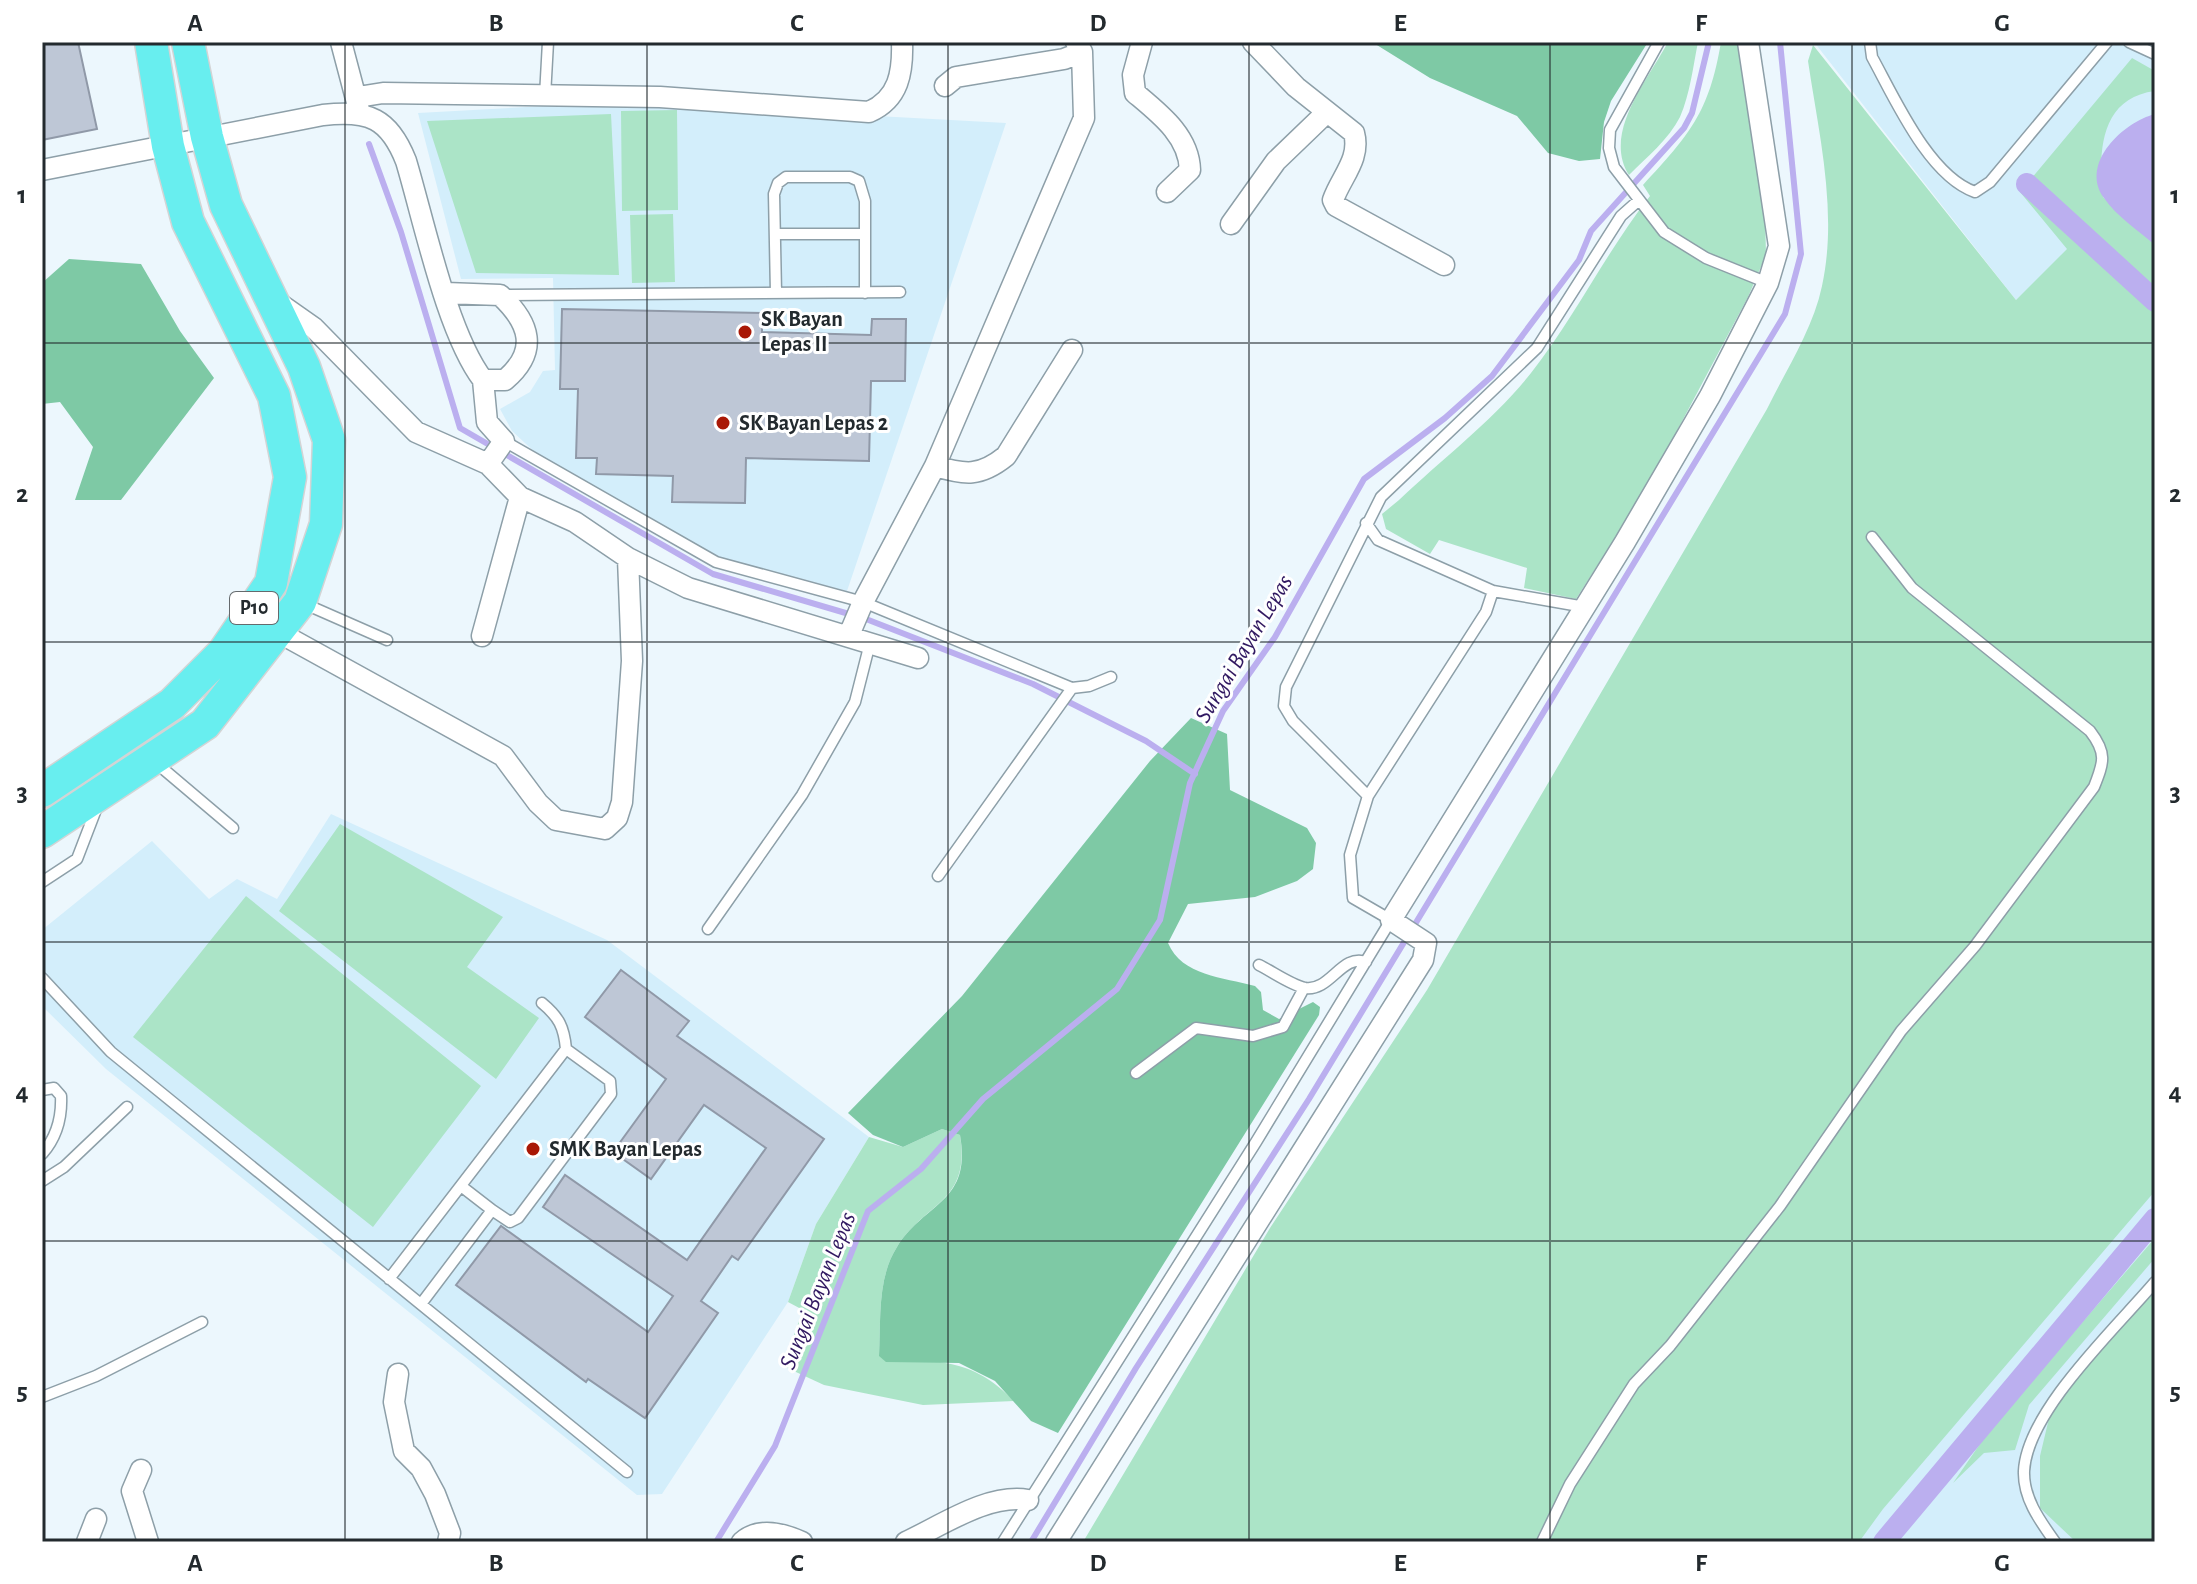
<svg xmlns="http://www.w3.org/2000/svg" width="2197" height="1584" font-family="'Alegreya Sans',sans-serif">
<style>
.built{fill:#d3eefb}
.green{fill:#abe4c7}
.forest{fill:#7ec9a5}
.water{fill:#bbafef}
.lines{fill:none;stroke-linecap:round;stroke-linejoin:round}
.stream{stroke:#bbafef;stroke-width:6}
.canal{stroke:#bbafef;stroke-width:22}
.building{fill:#bec7d6;stroke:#9099a8;stroke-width:2}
.service-casing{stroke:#8d9fa8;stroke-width:13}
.minor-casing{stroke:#8d9fa8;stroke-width:23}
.trunk-casing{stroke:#d3d4d5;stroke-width:35}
.service{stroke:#fff;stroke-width:10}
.minor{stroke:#fff;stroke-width:20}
.trunk{stroke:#68eeef;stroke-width:32}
.grid{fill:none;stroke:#232a2e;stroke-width:2;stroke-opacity:0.55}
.poi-dot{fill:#a91806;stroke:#fff;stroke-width:3}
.labels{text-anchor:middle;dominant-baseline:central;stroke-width:6;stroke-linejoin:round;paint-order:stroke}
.shield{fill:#fff;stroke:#656a6d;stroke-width:2}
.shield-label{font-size:20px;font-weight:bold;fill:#232a2e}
.poi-label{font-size:22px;font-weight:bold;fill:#232a2e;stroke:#fff;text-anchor:start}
.water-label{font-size:24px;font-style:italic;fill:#311961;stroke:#fff}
.neatline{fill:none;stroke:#232a2e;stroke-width:3}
.grid-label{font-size:26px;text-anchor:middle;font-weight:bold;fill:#232a2e}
</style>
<rect width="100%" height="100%" fill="#ecf7fd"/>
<path class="built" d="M1814 42H2155V423L2051 268 2016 300Z
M619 102 1006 123 847 591 714 556 539 456 512 431 500 409 530 392 543 371 555 370 553 278 461 279 418 113Z
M331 814 607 940 869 1137 816 1224 788 1302 662 1494 637 1495 106 1069 42 1006V930L152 841 209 899 237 879 277 899Z
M2155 1166V1542H1847Z"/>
<path class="green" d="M1668 42H1698C1693 67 1690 94 1680 117 1669 139 1646 158 1629 175 1602 133 1648 80 1668 42Z
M1721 42H1740L1765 213 1766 255 1748 297 1645 491 1576 599 1524 588 1527 568 1439 540 1430 554 1386 529 1382 514 1399 500C1442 459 1494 420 1531 373 1575 317 1606 252 1650 196L1643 185C1690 134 1709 113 1721 42Z
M1813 45 2016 300 2067 249 2020 192 2132 58 2155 71V91C2100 98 2098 152 2103 197L2155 245V1191L1883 1509 1859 1542H1083L1270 1228 1427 990 1767 409C1786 370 1813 329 1822 286 1838 212 1819 135 1808 61Z
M677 110 678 210 622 211 621 111Z
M611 114 619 275 476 273 427 121Z
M673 214 675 282 632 283 630 215Z
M340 824 503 917 467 967 539 1018 496 1079 279 911Z
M246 896 481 1086 373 1227 133 1037Z
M942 1129 960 1135C971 1203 925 1202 897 1247 877 1278 881 1320 879 1356 937 1363 971 1356 1014 1401L923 1405 824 1385 783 1366 803 1310 788 1302 816 1224 869 1137 903 1147Z
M2155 1238V1258L2029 1405 2015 1450 1984 1453 1953 1483 1991 1428Z
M2155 1285V1542H2076L2040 1508V1456L2051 1410Z"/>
<path class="forest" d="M1372 42H1648L1611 101 1604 122 1600 159 1579 161 1548 153 1517 116 1430 78Z
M69 259 141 264 180 331 214 378 121 500H75L93 447 60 402 42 404V283Z
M1191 718 1227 734 1230 790 1307 828 1316 843 1313 869 1297 881 1255 897 1188 904 1168 943C1182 976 1223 977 1255 986L1261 992 1263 1010 1279 1019 1313 1002 1320 1007 1319 1015 1058 1433 1031 1421 995 1381 959 1363 886 1362 879 1356C881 1320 877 1278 897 1247 925 1202 972 1203 960 1135L942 1129 903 1147 873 1135 848 1113 962 996 1150 761Z"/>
<path class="water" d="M2155 114V245C2139 231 2116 216 2104 198 2079 163 2124 122 2155 114Z"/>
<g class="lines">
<path class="stream" d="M369 144 401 232 460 428 713 574 866 619 1033 684 1146 741 1195 774
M716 1542 775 1446 868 1211 921 1169 983 1099 1117 989 1160 920 1190 783 1223 711 1275 637 1364 479 1445 418 1492 376 1579 260 1591 231 1684 128 1692 113 1709 42
M1031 1542 1136 1368 1309 1099 1785 314 1801 254 1780 42"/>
<path class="canal" d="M2027 184 2155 301
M1884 1542 2155 1219"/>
</g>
<path class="building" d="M42 42H78L97 129 42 140Z
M562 309 762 313V332L871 335 872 319H906L905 381H871L869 461 746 458 745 503 672 502 673 476 596 474 597 458H576L578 389H560Z
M621 970 689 1021 677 1036 824 1139 738 1260 732 1256 701 1301 718 1313 645 1418 588 1379 586 1382 456 1285 501 1226 648 1332 673 1296 543 1207 565 1175 687 1260 766 1148 704 1105 651 1179 613 1152 666 1079 585 1017Z"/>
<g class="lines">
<g class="service-casing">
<path id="service" d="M1659 42 1610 130 1609 148 1614 167 1664 232 1706 258 1768 283
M1870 42 1872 57C1895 99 1929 176 1975 192L1990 182 2107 42
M2129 42 2155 54
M545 96 548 42
M775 234H865
M776 293 774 194 778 183 786 177H850L859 181 865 201V293
M502 295 900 292
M504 441 716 562 863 602 1072 688 1089 686 1111 677
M1366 523 1378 540 1493 591 1585 607
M305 604 387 640
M155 762 233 828
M1368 796 1293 721 1284 706 1286 687 1381 497 1537 348 1621 216 1639 200
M938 876 1072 688
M42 882 77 859 97 807
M708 929 802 795 855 702 870 643
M1259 965C1273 972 1291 985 1305 988 1330 992 1342 953 1366 962
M42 978 111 1052 627 1472
M1136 1073 1196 1028 1253 1036 1283 1027 1304 988
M42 1090 54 1088 61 1096C62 1118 57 1137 42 1154
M42 1181 64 1167 127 1107
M461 1186 492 1210
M389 1279 566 1049C564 1027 559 1017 542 1003
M421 1304 492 1210 510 1222 518 1218 611 1094 610 1081 566 1049
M42 1397 96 1376 202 1322
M1003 1542 1256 1142 1391 920 1353 898 1350 855 1368 796 1486 612 1493 591
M1542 1542 1570 1484 1634 1384 1670 1346 1780 1206 1901 1031 1975 946 2094 787C2104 762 2107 753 2090 731L1912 588 1872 537
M2055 1542C2040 1521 2023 1498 2024 1471 2027 1411 2116 1328 2155 1282"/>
</g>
<g class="minor-casing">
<path id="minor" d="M341 42 359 110
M1142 42 1133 75 1135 93C1160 114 1189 136 1190 170L1167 192
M1253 42 1296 87 1354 133C1361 159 1341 177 1333 200L1336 206 1444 265
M945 86 956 77 1064 59 1082 52
M358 97 383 93 660 97 869 112C899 99 903 72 902 42
M42 170 323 115C369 110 389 118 406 161 424 221 447 333 483 380H505C539 351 530 323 500 295L446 293
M1231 224 1276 161 1327 112
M277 302 314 328 416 432 488 464 520 497 575 522 628 558 688 588 918 658
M483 380 487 422 504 441 488 464
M935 466C965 475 980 477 1006 456L1072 350
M278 632 503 756 538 803 556 820 605 829 617 818 622 802 632 661 628 558
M849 635 863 602 935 466 1084 118 1082 52 1076 42
M482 636 520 497
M398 1374 394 1402 404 1451 421 1468 435 1494 450 1533 448 1542
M141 1470 132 1491 148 1542
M87 1542 96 1519
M742 1542C759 1527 782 1533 802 1542
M906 1542C941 1526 988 1493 1028 1500
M1056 1542 1423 960 1426 943 1391 920 1625 542 1710 396 1768 283 1779 246 1748 42"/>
</g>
<g class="trunk-casing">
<path id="trunk" d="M42 791 172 704 224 652 271 583 290 477 274 396 188 222 168 146 151 42
M42 832 205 724 300 602 326 524 329 440 304 367 226 205 207 137 188 42"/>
</g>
<use href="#service" class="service"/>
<use href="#minor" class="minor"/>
<use href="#trunk" class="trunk"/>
</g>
<path class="grid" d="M345 42V1542M647 42V1542M948 42V1542M1249 42V1542M1550 42V1542M1852 42V1542M42 343H2155M42 642H2155M42 942H2155M42 1241H2155"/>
<g class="poi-dot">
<circle cx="745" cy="332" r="8"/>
<circle cx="723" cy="423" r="8"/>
<circle cx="533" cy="1149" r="8"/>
</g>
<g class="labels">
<rect class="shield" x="230" y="592" width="48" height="32" rx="6"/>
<g class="shield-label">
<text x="254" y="608">P10</text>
</g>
<g class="poi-label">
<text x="761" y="319">SK Bayan<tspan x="761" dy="25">Lepas II</tspan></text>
<text x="739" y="423">SK Bayan Lepas 2</text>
<text x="549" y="1149">SMK Bayan Lepas</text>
</g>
<g class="water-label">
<text transform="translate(1244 649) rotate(-59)">Sungai Bayan Lepas</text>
<text transform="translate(818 1291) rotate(-68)">Sungai Bayan Lepas</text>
</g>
</g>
<rect width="2197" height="1584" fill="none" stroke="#ffffff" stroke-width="88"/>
<rect x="44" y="44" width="2109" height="1496" class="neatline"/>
<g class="grid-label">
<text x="195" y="31">A</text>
<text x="496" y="31">B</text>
<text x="797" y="31">C</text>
<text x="1098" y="31">D</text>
<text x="1400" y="31">E</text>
<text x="1701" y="31">F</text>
<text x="2002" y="31">G</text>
<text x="22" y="203">1</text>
<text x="2175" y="203">1</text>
<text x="22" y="502">2</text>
<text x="2175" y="502">2</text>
<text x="22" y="801">3</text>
<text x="2175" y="801">3</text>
<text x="22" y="1100">4</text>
<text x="2175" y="1100">4</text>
<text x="22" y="1400">5</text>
<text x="2175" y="1400">5</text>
<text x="195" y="1571">A</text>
<text x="496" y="1571">B</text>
<text x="797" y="1571">C</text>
<text x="1098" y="1571">D</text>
<text x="1400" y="1571">E</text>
<text x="1701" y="1571">F</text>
<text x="2002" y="1571">G</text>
</g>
</svg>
